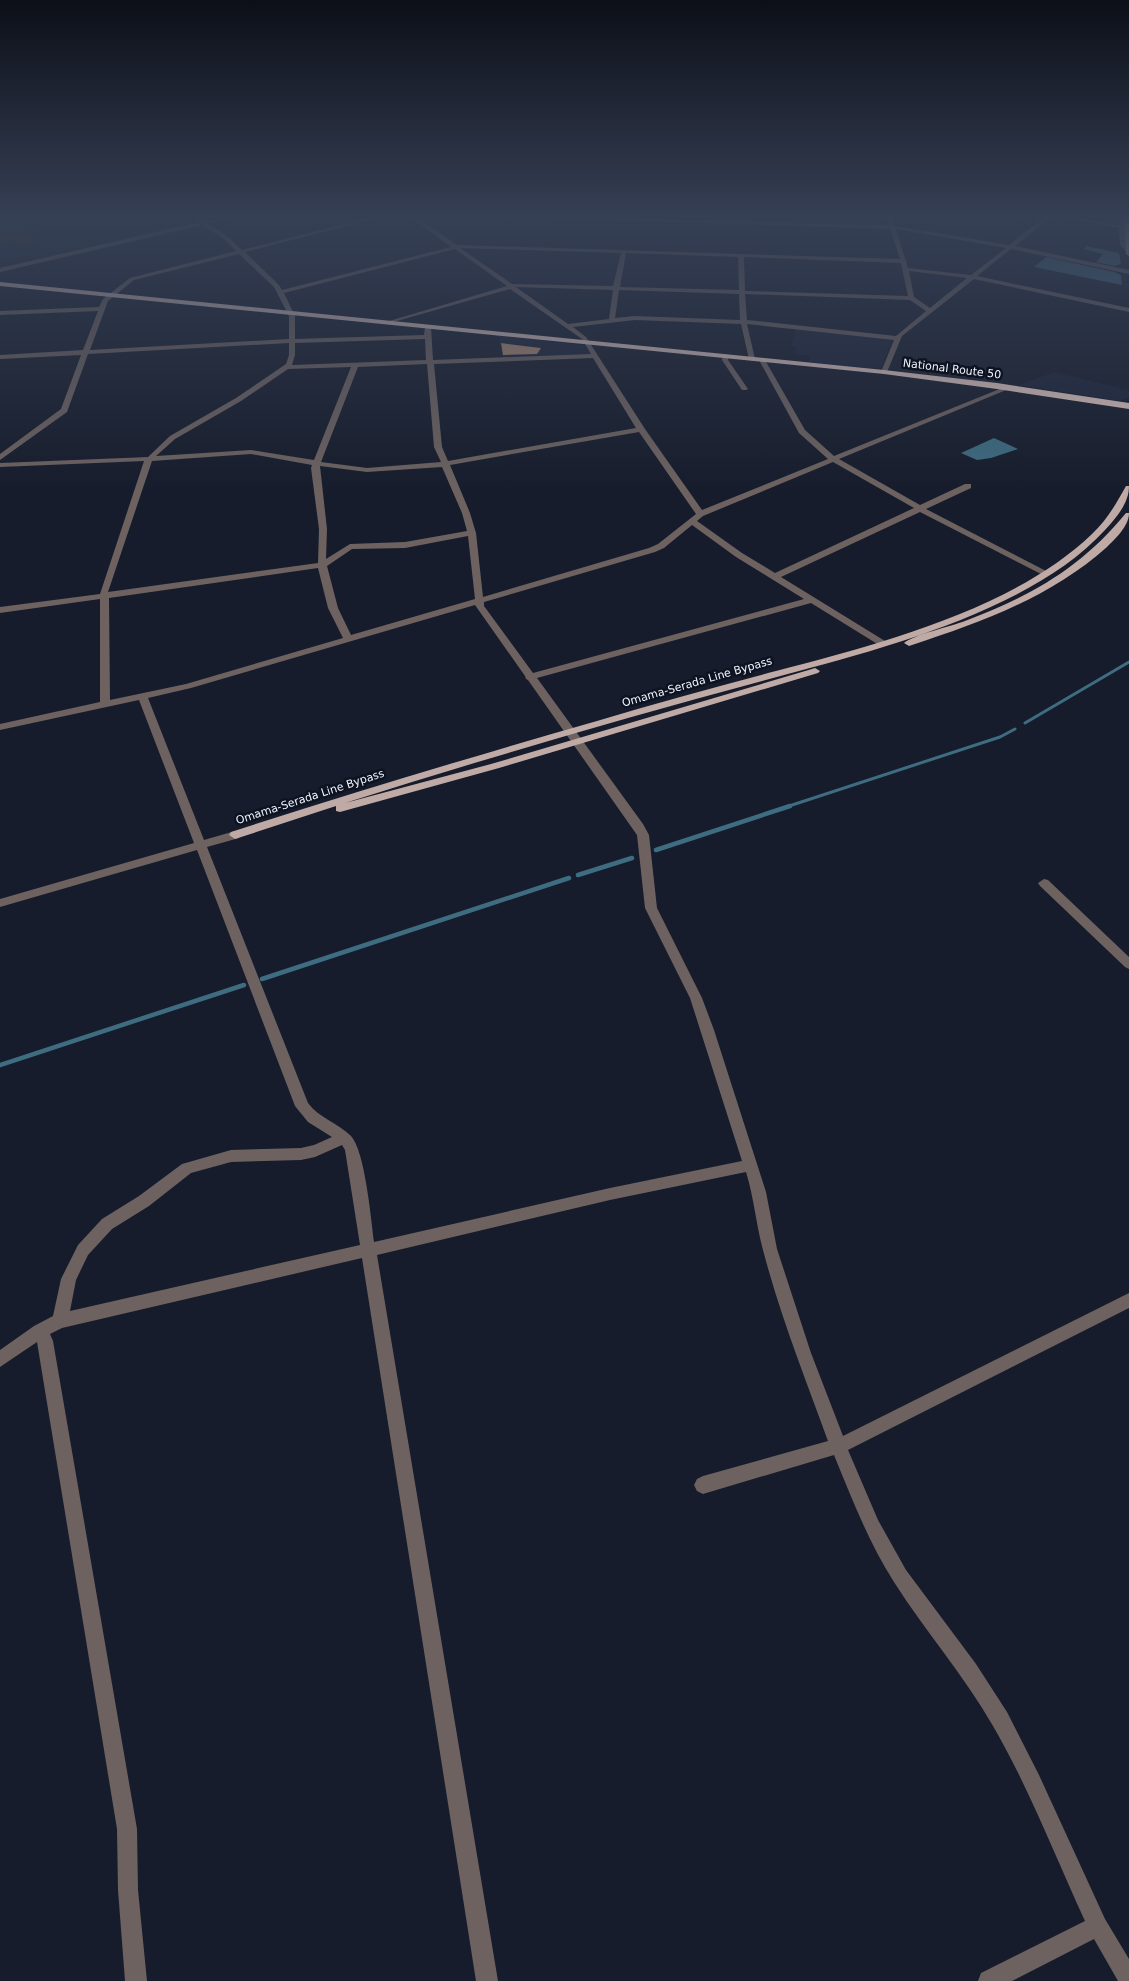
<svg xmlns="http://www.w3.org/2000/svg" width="1129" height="1981" font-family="'DejaVu Sans',sans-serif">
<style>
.built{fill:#1b2338}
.green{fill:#2a331e}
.water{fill:#3e6c80}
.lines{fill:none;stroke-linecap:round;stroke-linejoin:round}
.stream-far1{stroke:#3e6c80;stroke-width:3}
.stream{stroke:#3e6c80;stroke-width:4.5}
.building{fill:#b28d72}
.minor{fill:#6d6260;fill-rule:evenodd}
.major{fill:#bfaaa5;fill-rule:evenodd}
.highway{fill:#e0c6c0;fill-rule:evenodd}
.labels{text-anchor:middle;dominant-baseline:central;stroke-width:5;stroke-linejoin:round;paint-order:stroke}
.far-street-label{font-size:11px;fill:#f1f5fe;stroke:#0d1321}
</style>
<rect width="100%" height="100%" fill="#161c2b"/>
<path class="built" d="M0 216H189L198 222 0 268Z
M796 327 892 340 881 369 809 362 810 356 795 354 796 347 791 346Z
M499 336 584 345 591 354 502 359Z
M1054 372 1129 390V397L1119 401 1019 385Z"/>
<path class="green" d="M0 216H33L38 221 26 224 23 228 17 230 49 222 55 227 31 235 40 243 19 247 14 243 5 245 0 243Z"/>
<path class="water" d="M1086 246 1119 253 1121 264 1114 266 1096 262 1103 254 1084 249Z
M1046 257 1114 272 1121 275 1122 285 1034 267Z
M994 438 1018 449 991 458 977 460 961 453Z"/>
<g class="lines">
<path class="stream-far1" d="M1025 723 1129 662
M786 807 1000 737 1015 729"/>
<path class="stream" d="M656 850 790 806
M578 875 632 858
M262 979 569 878
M0 1065 244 985"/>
</g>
<path class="building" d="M501 343 532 347 541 348 537 354 503 355Z"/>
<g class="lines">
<path class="minor" d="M191 216H198L205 221 236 216 208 223 228 237 242 250 376 216H385L245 252 279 285 282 290 451 247 409 216H415L457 245 900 259 890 229 546 218 543 216 889 225 886 216H892L895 226 1009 245 1046 216H1052L1015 246 1129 270V274L1011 249 977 276 1129 308V312L974 279 902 336 887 372 884 374 881 372 894 340 747 324 755 359 752 361 749 359 741 324 635 320 573 327 586 337 645 429 702 510 828 459 799 433 759 360 760 359 765 360 805 430 834 456 1007 386H1011V388L839 459 920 505 965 484H971V488L926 509 1050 573 1043 575 920 512 781 577 885 641V645H879L811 603 537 678 643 824 649 835 657 908 702 998 714 1030 766 1192 777 1249 811 1353 843 1436 1129 1293V1308L848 1450 878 1520 906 1570 976 1664 1007 1712 1039 1775 1105 1919 1129 1959V1981H1118L1094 1939 1012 1981H978L981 1973 1085 1921C1055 1856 1029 1788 993 1726 964 1675 925 1631 894 1582 869 1543 852 1499 834 1455L703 1494 697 1491 694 1485 697 1479 703 1476 828 1441C805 1378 780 1315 763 1250 756 1224 754 1198 746 1172L610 1200 377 1255 498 1981H476L362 1258 62 1328 50 1334 53 1341 137 1829 138 1890 147 1981H125L118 1890 117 1829 37 1342 0 1367V1350L34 1326 53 1316 61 1279 78 1245 102 1219 139 1196 182 1164 231 1150 301 1148 314 1145 332 1137 308 1122 295 1106 197 850 0 907V899L194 843 139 700 0 730V724L100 702V599L0 613V607L100 594 144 461 0 467V463L148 457 170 436 236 398 286 364 289 355V343L88 354 67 412 0 460V454L61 409 81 355 0 359V355L83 350 98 311 0 315V311L99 307 103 299 130 278 236 251 224 239 203 225 0 272V268L199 222ZM896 229 1006 248 971 275 908 268ZM460 248 621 253 613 286 512 284ZM455 249 507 286 386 322V324L510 289 582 339 591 354 433 360 431 327 428 325 425 327 424 335 295 339V316L284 293ZM626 253 738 257 739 290 620 287ZM239 254 274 287 289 316V339L90 350 108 301 134 280ZM744 257 901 263 908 296 745 291ZM909 271 967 278 930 308 914 297ZM516 287 613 290 609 319 568 324ZM619 290 739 294 740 320 635 316 615 318ZM745 294 910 300 926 311 896 336 747 320ZM425 339 426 360 292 365 295 355V343ZM593 358 636 428 448 461 442 447 434 364ZM427 364 434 447 441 462 367 468 321 462 358 367ZM351 367 314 460 251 450 156 456 175 439 241 401 288 369ZM639 432 696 514 658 544 649 548 483 597 476 533 470 513 450 465ZM251 454 312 465 311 468 319 529 318 563 108 592 152 461ZM833 462 914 508 775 573 742 553 697 521 703 516ZM320 466 367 472 442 467 462 513 467 531 405 542 350 544 326 559 327 529ZM692 525 736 557 804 599 533 673 484 606V602L655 552 664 548ZM468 536 475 599 351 635 338 608 327 566 352 549 405 548ZM318 568 328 608 343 638 186 684 110 700 109 598ZM475 605 525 676 526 679 528 680 637 835 645 908 690 998 742 1161 610 1188 374 1242C371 1219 365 1151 351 1136 338 1123 319 1118 308 1103L207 847 239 838 241 835 235 831 204 840 148 698 191 688ZM342 1145 345 1150 360 1245 70 1311 76 1280 88 1255 112 1229 149 1206 191 1173 231 1162 301 1160 315 1157Z
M1057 216H1069L1119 225 1118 216H1124L1126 245 1129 249V255L1120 245 1119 228Z
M725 354 728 356V360L748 389 746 390H742L722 360V356Z
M1044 879 1048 880 1129 957V969L1125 967 1040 886 1038 883Z"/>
<path class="major" d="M1124 216H1129V256L1126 254Z
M1126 486H1129C1129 503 1117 517 1105 530 1033 609 885 648 784 675 732 689 680 703 628 718 534 745 439 773 345 803L491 764 812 669 815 668 820 671 818 673 499 768 340 812 336 811V806L235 839 229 835 231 832C352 793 474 756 597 721 656 703 716 687 776 671 879 644 1014 609 1092 534 1107 520 1116 504 1126 486Z
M1126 513H1129C1129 526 1116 538 1107 547 1051 597 982 622 912 645L909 646 904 643C913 635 952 626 965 621 1031 596 1081 568 1126 513Z"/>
<path class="highway" d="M0 282 884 370 997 383 1129 403V409L997 389 884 374 0 286Z"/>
</g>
<linearGradient id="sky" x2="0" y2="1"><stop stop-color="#0c0f18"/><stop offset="0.44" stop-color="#364055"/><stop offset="1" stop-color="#364055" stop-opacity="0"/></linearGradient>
<rect width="1129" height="493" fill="url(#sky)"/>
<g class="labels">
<g class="far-street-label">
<text transform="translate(952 369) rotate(7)">National Route 50</text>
<text transform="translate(697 682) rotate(-16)">Omama-Serada Line Bypass</text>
<text transform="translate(310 797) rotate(-18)">Omama-Serada Line Bypass</text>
</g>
</g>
</svg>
